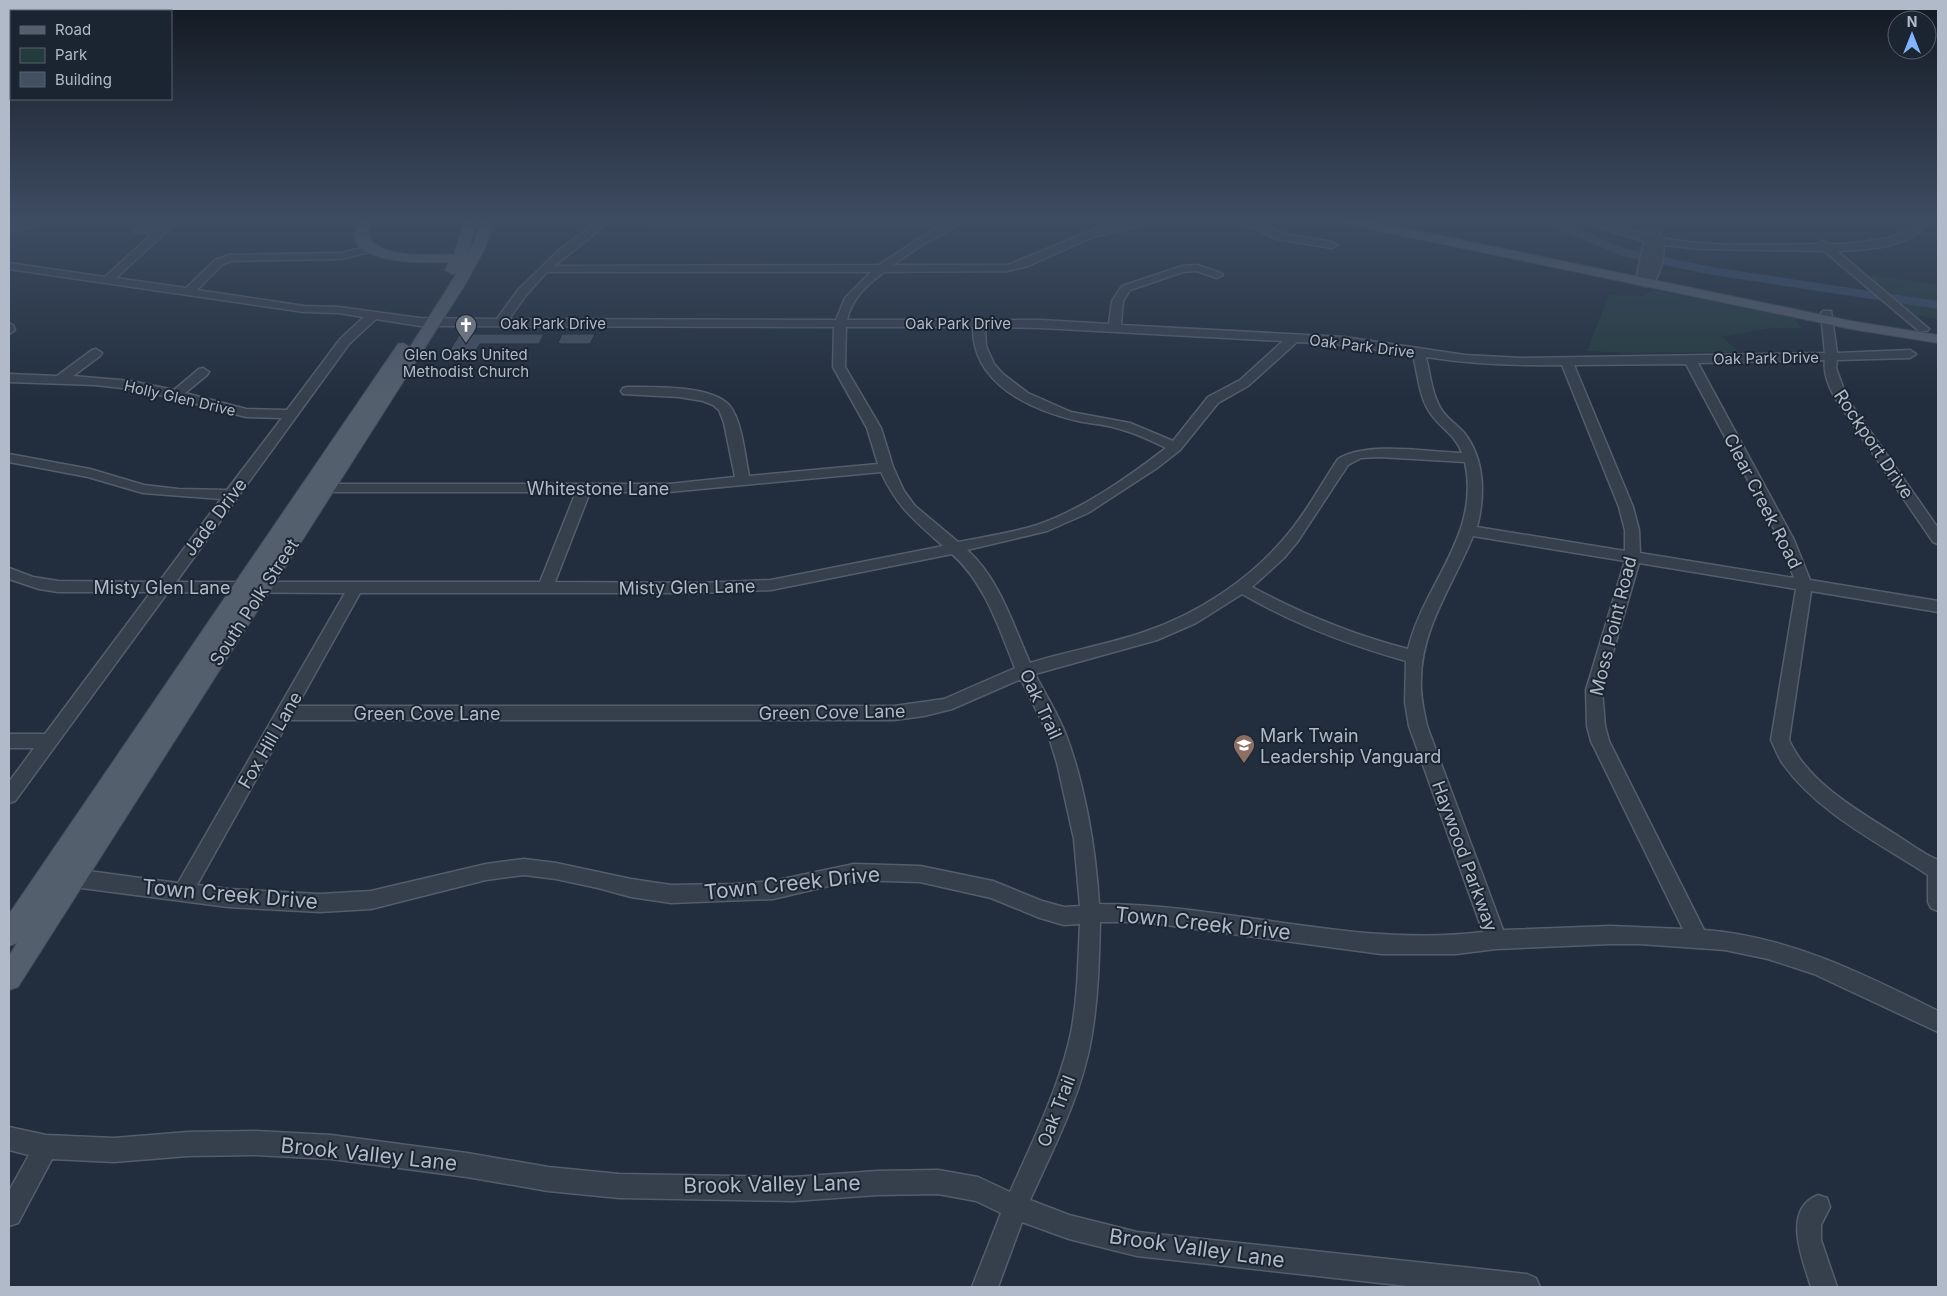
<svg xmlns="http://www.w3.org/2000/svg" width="1947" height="1296" font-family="Inter,sans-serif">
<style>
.green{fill:#243b3e}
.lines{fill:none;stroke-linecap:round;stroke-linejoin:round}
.river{fill:#354965;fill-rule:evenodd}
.building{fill:#435061;stroke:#1d2734}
.minor-casing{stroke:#545d6b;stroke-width:3}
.major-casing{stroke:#3f4956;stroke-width:2}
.minor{fill:#36404d;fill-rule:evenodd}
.major{fill:#545f6d;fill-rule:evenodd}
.labels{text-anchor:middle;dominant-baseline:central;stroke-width:4;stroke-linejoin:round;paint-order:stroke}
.far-street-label{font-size:15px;fill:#b1bac8;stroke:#1b2532}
.far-poi-label{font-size:15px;fill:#b1bac8;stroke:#1b2532}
.street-label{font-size:18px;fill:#b1bac8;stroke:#1b2532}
.poi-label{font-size:18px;fill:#b1bac8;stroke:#1b2532;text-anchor:start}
.near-street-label{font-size:21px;fill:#b1bac8;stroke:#1b2532}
</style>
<rect width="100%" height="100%" fill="#222e3d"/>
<path class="green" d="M1872 275 1938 285V319L1915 315 1871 278Z
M1654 290 1795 318 1801 328H1771L1722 337 1739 352 1625 353 1587 351 1609 295 1643 296Z"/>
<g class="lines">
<path class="river" d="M1539 219H1556L1626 249 1712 267 1938 301V309L1712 275 1622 256 1541 222Z"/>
</g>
<path class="building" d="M460 334H544L539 344H480L473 355H447Z
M562 334H595L590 344H561L558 343Z"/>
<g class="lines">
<g class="minor-casing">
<path id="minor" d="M33 219H50L49 221 9 232V226Z
M169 219H180L116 278 186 288 215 260 229 255 341 253 370 246 374 247 375 249 374 251 341 259 231 261 223 264 197 290 304 306 338 307 420 318 497 319 518 290 558 251 601 219H613L554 266 879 265 915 241 943 225H672L623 222 618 219H969L922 245 893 265H1008L1095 229 1135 219H1156L1155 221 1093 237 1028 266 1008 271 884 272C867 285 852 298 847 320H1041L1109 324 1112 301 1122 286 1182 266 1197 265 1221 273 1223 275 1217 278 1196 271 1183 272 1130 290 1123 301 1121 325 1344 337 1465 355 1522 358 1825 353 1821 313 1823 311H1831L1837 353 1910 350 1916 354 1910 358 1837 360 1836 368 1847 398 1938 528V544L1933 542 1835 398C1829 386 1823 374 1825 360L1698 363 1794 540 1810 580 1938 601V612L1811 591 1789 740C1809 784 1859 811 1898 836 1911 844 1925 855 1938 860V911L1931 908 1928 902V875C1879 843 1818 813 1783 764 1778 757 1775 748 1771 740L1796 589 1639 563 1602 690 1605 726 1609 741 1704 930C1788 936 1864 974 1938 1011V1032L1814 974 1768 959 1725 950 1640 944H1610L1496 949 1456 954H1381L1143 922H1100C1099 962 1098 1001 1091 1040 1081 1096 1053 1149 1030 1200L1069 1215 1137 1232 1527 1274 1536 1278 1540 1287H1416L1137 1256 1069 1239 1022 1222 998 1287H972L1001 1213 976 1201 938 1194 877 1195 794 1201 619 1198 548 1191 467 1177 331 1159 256 1155 188 1156 114 1162 52 1159 18 1223 9 1226V1191L29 1155 9 1150V1127L46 1135 114 1138 188 1132 256 1131 331 1135 467 1153 548 1167 619 1174 794 1177 877 1171 938 1170 978 1177 1010 1192C1032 1143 1056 1094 1069 1042 1078 1004 1078 963 1080 924L1064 925 1040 918 991 898 920 882 854 880 773 899 671 903 631 897 598 888 556 879 524 875 486 880 371 909 320 912 228 907 66 886 59 883 56 877 59 871 66 868 178 883 345 593 168 592 15 801 9 803V782L34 748H9V734H45L151 592H58L39 589 9 579V568L33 577 58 581 159 582 221 499 143 493 88 477 9 462V454L90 469 144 485 178 489 227 490 282 418 246 417 174 398 131 389 95 385 9 382V374L57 376 92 350 96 349 102 353 100 356 73 376 131 381 174 390 199 369 203 368 209 372 207 375 185 393 246 409 287 410 341 338 364 317 338 313 304 312 9 269V263L105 277 153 233 135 232 134 230 135 228 160 227ZM547 272H871L845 298 836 320 509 319 526 295ZM376 319 420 326 834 327 833 367 867 428 878 464 749 476C745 456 742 420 729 405 711 385 652 387 627 387L623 388 621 391 623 394 679 397 703 401 713 405 719 410 724 423 735 477 669 484H314L309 485 307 488 309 491 314 492H576L540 582H176L349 344ZM846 327H973C972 384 1031 410 1078 421 1091 424 1104 424 1116 428 1133 432 1150 440 1166 448 1127 478 1083 509 1037 525 1012 533 984 537 958 542L915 506 904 491 893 467 881 428 845 367ZM985 327 1041 328 1283 341 1240 380 1208 397 1173 441 1130 423 1071 412 1028 393 1003 374 994 364 986 346ZM1297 342 1344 345 1413 355C1418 374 1419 398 1431 414 1442 430 1455 434 1462 453 1429 452 1366 441 1338 459 1321 484 1307 512 1287 535 1251 579 1198 614 1144 632 1107 645 1067 651 1030 663 1013 625 999 578 967 550L1047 531 1088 513 1157 468 1180 450 1218 403 1248 386ZM1426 357C1471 364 1516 366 1562 365L1619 507 1625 530V551L1477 527C1485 497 1485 460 1465 434 1458 425 1447 419 1441 409 1432 394 1430 374 1426 357ZM1686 364 1780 540 1794 578 1640 553 1639 530 1633 507 1574 365ZM1379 457 1465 462C1481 535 1424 583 1408 649 1354 635 1302 614 1252 587L1284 558 1298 541 1348 465 1361 458ZM881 472C897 507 915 521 943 546L771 580 699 583 555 582 590 492H669ZM1473 536 1625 561 1586 690 1587 726 1591 741 1683 929 1610 926 1503 930 1427 726C1424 711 1420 696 1421 680 1421 628 1454 583 1473 536ZM952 554C985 583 999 628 1015 668L944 699 894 706H297L360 593H699L771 590ZM1242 594C1294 624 1349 645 1406 661L1405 702 1409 726 1483 932C1354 948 1228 904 1099 904 1096 851 1085 785 1066 735 1058 714 1045 694 1035 674L1157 640 1196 623ZM1021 679 1048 734 1057 763 1074 839 1080 906 1064 907 1042 901 993 881 920 866 854 864 773 881 734 884 671 885 631 879 556 863 524 859 486 864 371 891 320 894 228 889 197 885 289 720H894L924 716 952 709Z
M1233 219H1248L1284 234 1332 242 1337 245 1332 248 1277 239Z
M1373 219H1391L1390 221 1373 222Z
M1581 219H1595L1649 235 1656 232 1660 233 1662 238C1713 248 1767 244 1818 244L1823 241 1830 244H1846L1890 238 1910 229 1919 219H1929C1917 248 1864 250 1837 251L1929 329 1927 331H1919L1824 251 1702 249 1664 245C1664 260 1660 274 1652 286H1644L1637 275 1644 241 1605 229Z
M9 323 13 325 15 330 9 334Z
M1818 1195 1827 1198 1830 1207 1821 1225V1240L1837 1287H1811C1803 1260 1781 1210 1818 1195Z"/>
</g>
<g class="major-casing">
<path id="major" d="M362 219H374L367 234C377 259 430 255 454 254L465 219H477L467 254 472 246 482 219H494L486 246 466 283 18 987 9 990V956L17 943 9 946V914L398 344 403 343 410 347 464 262 457 273 452 274 445 270 449 262C425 263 381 264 361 248 357 245 356 239 354 234Z
M1336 219H1360L1851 321 1938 335V343L1851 329 1342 223Z"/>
</g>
<use href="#minor" class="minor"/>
<use href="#major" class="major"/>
</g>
<linearGradient id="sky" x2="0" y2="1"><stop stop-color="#131922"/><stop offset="0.55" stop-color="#3e4c62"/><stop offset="1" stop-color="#3e4c62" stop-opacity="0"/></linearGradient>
<rect width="1947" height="400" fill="url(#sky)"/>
<defs>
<g id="church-pin" transform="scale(1.125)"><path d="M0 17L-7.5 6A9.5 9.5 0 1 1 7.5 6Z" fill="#6b7280" stroke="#1b2532"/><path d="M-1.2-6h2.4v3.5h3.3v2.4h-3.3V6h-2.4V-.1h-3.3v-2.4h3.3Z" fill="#fff"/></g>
<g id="school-pin" transform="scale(1.125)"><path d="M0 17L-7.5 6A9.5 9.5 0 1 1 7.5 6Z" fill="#8d6e63" stroke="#1b2532"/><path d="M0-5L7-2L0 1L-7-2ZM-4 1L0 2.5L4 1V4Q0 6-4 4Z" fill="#fff"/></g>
</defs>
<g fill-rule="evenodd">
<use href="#church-pin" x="466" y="325"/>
<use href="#school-pin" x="1244" y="745"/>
</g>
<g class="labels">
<g class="far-street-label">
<text x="553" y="323">Oak Park Drive</text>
<text x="958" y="323">Oak Park Drive</text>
<text transform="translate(1362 346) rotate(7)">Oak Park Drive</text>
<text transform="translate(1766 358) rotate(-1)">Oak Park Drive</text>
<text transform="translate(180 398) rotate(13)">Holly Glen Drive</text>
</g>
<g class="far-poi-label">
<text x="466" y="354">Glen Oaks United<tspan x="466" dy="17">Methodist Church</tspan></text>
</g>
<g class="street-label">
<text transform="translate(1874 444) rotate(56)">Rockport Drive</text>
<text x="598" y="488">Whitestone Lane</text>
<text transform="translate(1763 501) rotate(63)">Clear Creek Road</text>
<text transform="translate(215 517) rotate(-53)">Jade Drive</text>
<text x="162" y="587">Misty Glen Lane</text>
<text transform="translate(687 587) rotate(-1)">Misty Glen Lane</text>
<text transform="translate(254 602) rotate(-57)">South Polk Street</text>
<text transform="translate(1613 626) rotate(-76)">Moss Point Road</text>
<text transform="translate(1041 704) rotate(65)">Oak Trail</text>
<text transform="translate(832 712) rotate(-1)">Green Cove Lane</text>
<text x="427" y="713">Green Cove Lane</text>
<text transform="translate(270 740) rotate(-60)">Fox Hill Lane</text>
<text transform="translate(1465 856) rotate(70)">Haywood Parkway</text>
<text transform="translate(1056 1111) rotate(-69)">Oak Trail</text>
</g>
<g class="poi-label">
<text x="1260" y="735">Mark Twain<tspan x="1260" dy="21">Leadership Vanguard</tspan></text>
</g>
<g class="near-street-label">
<text transform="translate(792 883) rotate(-6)">Town Creek Drive</text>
<text transform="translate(230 894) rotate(5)">Town Creek Drive</text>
<text transform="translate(1203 923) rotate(6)">Town Creek Drive</text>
<text transform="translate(369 1154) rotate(6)">Brook Valley Lane</text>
<text transform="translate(772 1184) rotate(-1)">Brook Valley Lane</text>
<text transform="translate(1197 1248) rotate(8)">Brook Valley Lane</text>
</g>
</g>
<rect width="1947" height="1296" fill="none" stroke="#b1bac8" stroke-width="20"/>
<rect x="10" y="10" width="162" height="90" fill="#1b2532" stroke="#57616e"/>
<rect x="20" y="26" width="25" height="8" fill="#545f6d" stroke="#57616e"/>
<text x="55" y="35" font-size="15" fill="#b1bac8">Road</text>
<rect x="20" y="48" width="25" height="15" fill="#243b3e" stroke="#57616e"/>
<text x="55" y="60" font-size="15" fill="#b1bac8">Park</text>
<rect x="20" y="72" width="25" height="15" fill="#435061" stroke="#57616e"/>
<text x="55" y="85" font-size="15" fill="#b1bac8">Building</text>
<g transform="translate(1912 35)"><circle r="24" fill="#1b2532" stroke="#57616e"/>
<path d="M0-4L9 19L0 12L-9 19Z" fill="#83b3fc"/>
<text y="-8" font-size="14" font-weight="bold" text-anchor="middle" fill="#b1bac8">N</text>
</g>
</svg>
